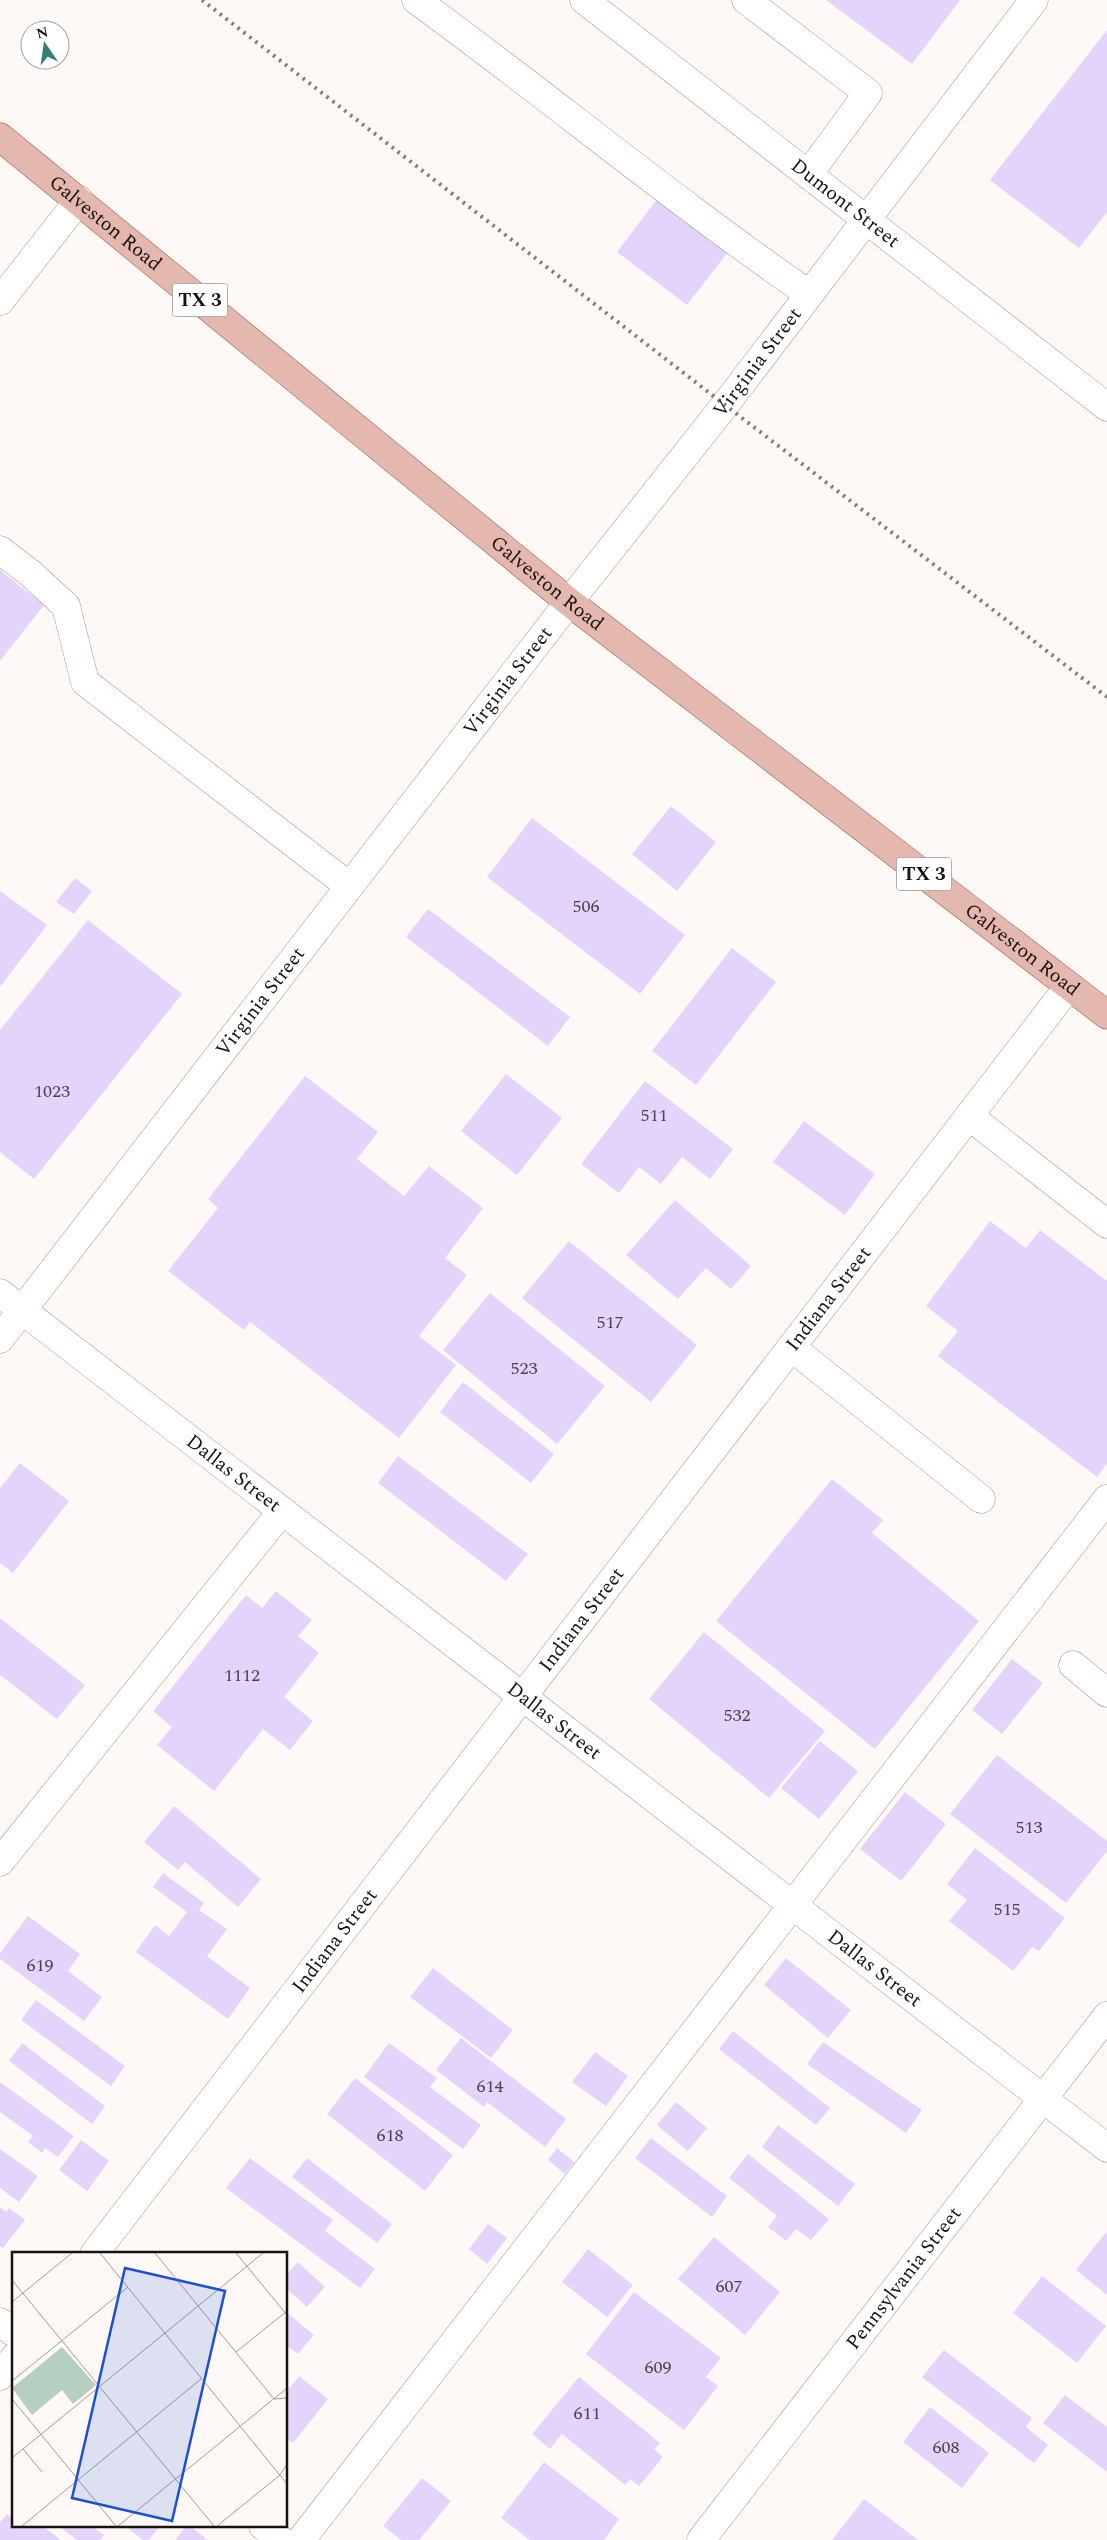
<svg xmlns="http://www.w3.org/2000/svg" width="1107" height="2540" font-family="Spectral,serif">
<style>
.building{fill:#e4d4fb}
.lines{fill:none;stroke-linecap:round;stroke-linejoin:round}
.minor-casing{stroke:#ab9589;stroke-width:29}
.major-casing{stroke:#935f54;stroke-width:29}
.minor{stroke:#fff;stroke-width:28}
.major{stroke:#e5b8af;stroke-width:28}
.rail{stroke:#847e7a;stroke-width:4;stroke-dasharray:2.5 5;stroke-linecap:butt}
.labels{text-anchor:middle;dominant-baseline:central;stroke-width:5;stroke-linejoin:round;paint-order:stroke}
.number-label{font-size:18px;fill:#4c4249}
.shield{fill:#fff;stroke:#5f5956;stroke-width:1}
.shield-label{font-size:19px;font-weight:bold;fill:#1a120e}
.street-label{font-size:20px;fill:#1a120e;stroke:#fff}
.inset-road{fill:none;stroke:#a39d99;stroke-width:1}
.view{fill:#1d4ed8;fill-opacity:0.15;stroke:#1d4ed8;stroke-width:2.5}
.inset-edge{fill:none;stroke:#1a120e;stroke-width:2.5}
</style>
<rect width="100%" height="100%" fill="#fef9f6"/>
<path class="building" d="M826 0H960L912 64Z
M1107 30V212L1079 248 990 180Z
M660 195 731 248 687 305 617 252Z
M0 570 44 605 0 661Z
M671 806 716 842 677 891 632 854Z
M532 818 685 935 640 994 487 877Z
M75 878 92 891 74 914 56 902Z
M0 891 47 925 0 987Z
M428 909 570 1017 548 1046 406 937Z
M88 920 182 994 34 1179 0 1152V1030Z
M732 948 776 982 696 1085 652 1051Z
M506 1074 562 1118 517 1175 461 1131Z
M305 1076 378 1132 357 1159 404 1196 429 1166 483 1208 445 1258 467 1275 419 1336 456 1365 399 1438 250 1322 244 1330 168 1271 218 1208 208 1199Z
M645 1081 733 1149 710 1179 682 1157 661 1184 639 1167 619 1193 581 1164Z
M804 1121 875 1174 845 1215 773 1162Z
M675 1200 751 1266 731 1289 706 1268 678 1299 626 1255Z
M990 1221 1026 1248 1040 1230 1107 1281V1463L1097 1477 938 1356 958 1331 926 1306Z
M569 1241 697 1345 651 1402 522 1298Z
M490 1293 605 1386 557 1444 443 1350Z
M463 1382 554 1454 531 1483 440 1412Z
M398 1456 528 1554 506 1581 378 1483Z
M20 1463 69 1501 13 1573 0 1563V1488Z
M832 1479 883 1520 872 1533 979 1621 875 1749 716 1621Z
M276 1591 312 1620 298 1636 319 1653 284 1697 313 1721 290 1750 263 1729 214 1791 157 1745 172 1727 153 1711 246 1595 262 1608Z
M0 1618 85 1685 57 1719 0 1675Z
M704 1632 825 1731 769 1798 649 1699Z
M1012 1659 1043 1683 1002 1734 972 1710Z
M820 1741 858 1771 819 1819 781 1788Z
M997 1755 1107 1841V1851L1066 1903 950 1814Z
M905 1792 946 1824 901 1881 860 1849Z
M174 1806 261 1879 238 1907 185 1862 178 1870 144 1842Z
M975 1848 1065 1918 1039 1951 1032 1947 1013 1971 949 1921 967 1900 947 1884Z
M163 1873 204 1903 199 1910 227 1929 207 1956 250 1988 228 2019 136 1952 155 1925 169 1936 187 1912 153 1887Z
M28 1916 80 1954 68 1971 102 1997 84 2021 0 1959V1953Z
M786 1958 851 2010 828 2038 764 1985Z
M433 1968 513 2030 491 2058 410 1997Z
M36 2000 125 2066 111 2086 21 2020Z
M733 2031 830 2108 816 2125 719 2049Z
M461 2038 566 2119 545 2147 487 2102 484 2107 436 2070Z
M823 2042 922 2110 906 2133 807 2064Z
M22 2043 105 2106 92 2124 9 2061Z
M389 2043 437 2078 430 2087 481 2125 463 2149 364 2077Z
M595 2052 628 2076 606 2106 572 2082Z
M355 2078 453 2155 425 2191 327 2114Z
M0 2082 74 2136 58 2157 45 2148 42 2153 28 2142 33 2136 0 2112Z
M676 2102 707 2128 688 2151 657 2125Z
M778 2125 855 2184 838 2206 762 2147Z
M651 2138 727 2196 712 2217 635 2158Z
M81 2140 109 2161 87 2191 59 2170Z
M557 2148 574 2162 565 2174 548 2160Z
M0 2149 38 2176 19 2202 0 2188Z
M748 2154 829 2219 811 2240 796 2229 786 2241 768 2227 777 2216 729 2178Z
M250 2158 333 2220 325 2231 375 2269 360 2288 226 2188Z
M307 2158 392 2224 377 2243 292 2177Z
M0 2207 6 2212 9 2208 25 2220 3 2248 0 2246Z
M488 2224 507 2238 487 2264 469 2249Z
M1107 2231V2295L1076 2270Z
M714 2237 780 2292 745 2335 678 2279Z
M588 2249 633 2285 607 2317 562 2282Z
M298 2262 325 2287 307 2307 286 2288V2275Z
M1042 2276 1106 2326 1077 2363 1013 2313Z
M634 2292 721 2358 706 2377 718 2386 684 2430 586 2354Z
M286 2312 314 2335 298 2354 286 2345Z
M944 2350 1032 2418 1026 2427 1048 2445 1034 2463 922 2377Z
M299 2376 328 2399 293 2443 286 2438V2385L290 2388Z
M579 2377 660 2443 654 2449 663 2457 639 2486 630 2479 625 2485 562 2434 550 2449 532 2434Z
M1065 2395 1107 2427V2472L1043 2423Z
M930 2407 989 2453 962 2488 903 2442Z
M544 2462 619 2519 604 2540H530L501 2518Z
M422 2478 451 2501 419 2540H401L383 2526Z
M864 2499 918 2540H832Z
M7 2514 14 2520V2526H43L61 2540H0V2522Z
M59 2526H92L104 2535 100 2540H77Z
M125 2526H160L149 2540H143Z
M186 2526H190L208 2540H175Z"/>
<g class="lines">
<g class="minor-casing">
<g id="minor">
<path d="M416 0C548 96 674 201 809 294"/>
<path id="s1" d="M584 0 1107 407"/>
<path d="M746 0 868 93 808 175"/>
<path d="M0 301 79 200"/>
<path d="M0 550 30 573 66 606 85 682 349 886"/>
<path d="M969 1116 1107 1224"/>
<path id="s2" d="M0 1293 1107 2148"/>
<path id="s3" d="M0 1339 569 602 725 405 1034 0"/>
<path d="M791 1347 981 1499"/>
<path d="M1073 1665 1107 1693"/>
<path d="M0 1862 282 1511"/>
<path id="s4" d="M94 2254 1069 986"/>
<path d="M0 2322 14 2333"/>
<path d="M0 2376 14 2358"/>
<path d="M263 2526 281 2540"/>
<path d="M301 2540 1107 1499"/>
<path id="s5" d="M701 2540 1107 2016"/>
</g>
</g>
<g class="major-casing">
<g id="major">
<path id="s6" d="M0 137 569 602 1107 1015"/>
</g>
</g>
<use href="#minor" class="minor"/>
<use href="#major" class="major"/>
<path class="rail" d="M202 0 725 405 1107 697"/>
</g>
<g class="labels">
<g class="number-label">
<text x="586" y="906">506</text>
<text x="52" y="1091">1023</text>
<text x="654" y="1115">511</text>
<text x="610" y="1322">517</text>
<text x="524" y="1368">523</text>
<text x="242" y="1675">1112</text>
<text x="737" y="1715">532</text>
<text x="1029" y="1827">513</text>
<text x="1007" y="1909">515</text>
<text x="40" y="1965">619</text>
<text x="490" y="2086">614</text>
<text x="390" y="2135">618</text>
<text x="729" y="2286">607</text>
<text x="658" y="2367">609</text>
<text x="587" y="2413">611</text>
<text x="946" y="2447">608</text>
</g>
<g class="shield">
<rect x="172.5" y="283.5" width="55" height="33" rx="4"/>
<rect x="896.5" y="857.5" width="55" height="33" rx="4"/>
</g>
<g class="shield-label">
<text x="200" y="300">TX 3</text>
<text x="924" y="874">TX 3</text>
</g>
<g class="street-label">
<text stroke="none"><textPath href="#s1" startOffset="331">Dumont Street</textPath></text>
<text stroke="none"><textPath href="#s6" startOffset="136">Galveston Road</textPath></text>
<text stroke="none"><textPath href="#s3" startOffset="1236">Virginia Street</textPath></text>
<text stroke="none"><textPath href="#s6" startOffset="706">Galveston Road</textPath></text>
<text stroke="none"><textPath href="#s3" startOffset="831">Virginia Street</textPath></text>
<text stroke="none"><textPath href="#s6" startOffset="1306">Galveston Road</textPath></text>
<text stroke="none"><textPath href="#s3" startOffset="426">Virginia Street</textPath></text>
<text stroke="none"><textPath href="#s4" startOffset="1205">Indiana Street</textPath></text>
<text stroke="none"><textPath href="#s2" startOffset="295">Dallas Street</textPath></text>
<text stroke="none"><textPath href="#s4" startOffset="800">Indiana Street</textPath></text>
<text stroke="none"><textPath href="#s2" startOffset="700">Dallas Street</textPath></text>
<text stroke="none"><textPath href="#s4" startOffset="395">Indiana Street</textPath></text>
<text stroke="none"><textPath href="#s2" startOffset="1105">Dallas Street</textPath></text>
<text stroke="none"><textPath href="#s5" startOffset="331">Pennsylvania Street</textPath></text>
</g>
</g>
<g transform="translate(12 2252)">
<rect width="275" height="275" fill="#fef9f6"/>
<path d="M50 95 84 133 61 152 50 138 20 163 0 136Z" fill="#b5d0c2"/>
<path class="inset-road" d="M88 1 275 232M143 1 262 147 275 146M224 1 275 63M0 28 202 274M0 50 60 1M224 100 275 59M0 129 116 35M0 147 104 274M11 197 30 220M0 206 251 1M10 274 189 127M106 274 275 136M205 274 268 223 275 212"/>
<path class="view" d="M113 16 213 39 160 269 60 246Z"/>
<rect width="275" height="275" class="inset-edge"/>
</g>
<g transform="translate(45 45) rotate(347)"><circle r="24" fill="#ffffff" stroke="#a3a09f"/>
<path d="M0-4L9 19L0 12L-9 19Z" fill="#357e7b"/>
<text y="-8" font-size="14" font-weight="bold" text-anchor="middle" fill="#1a120e">N</text>
</g>
</svg>
